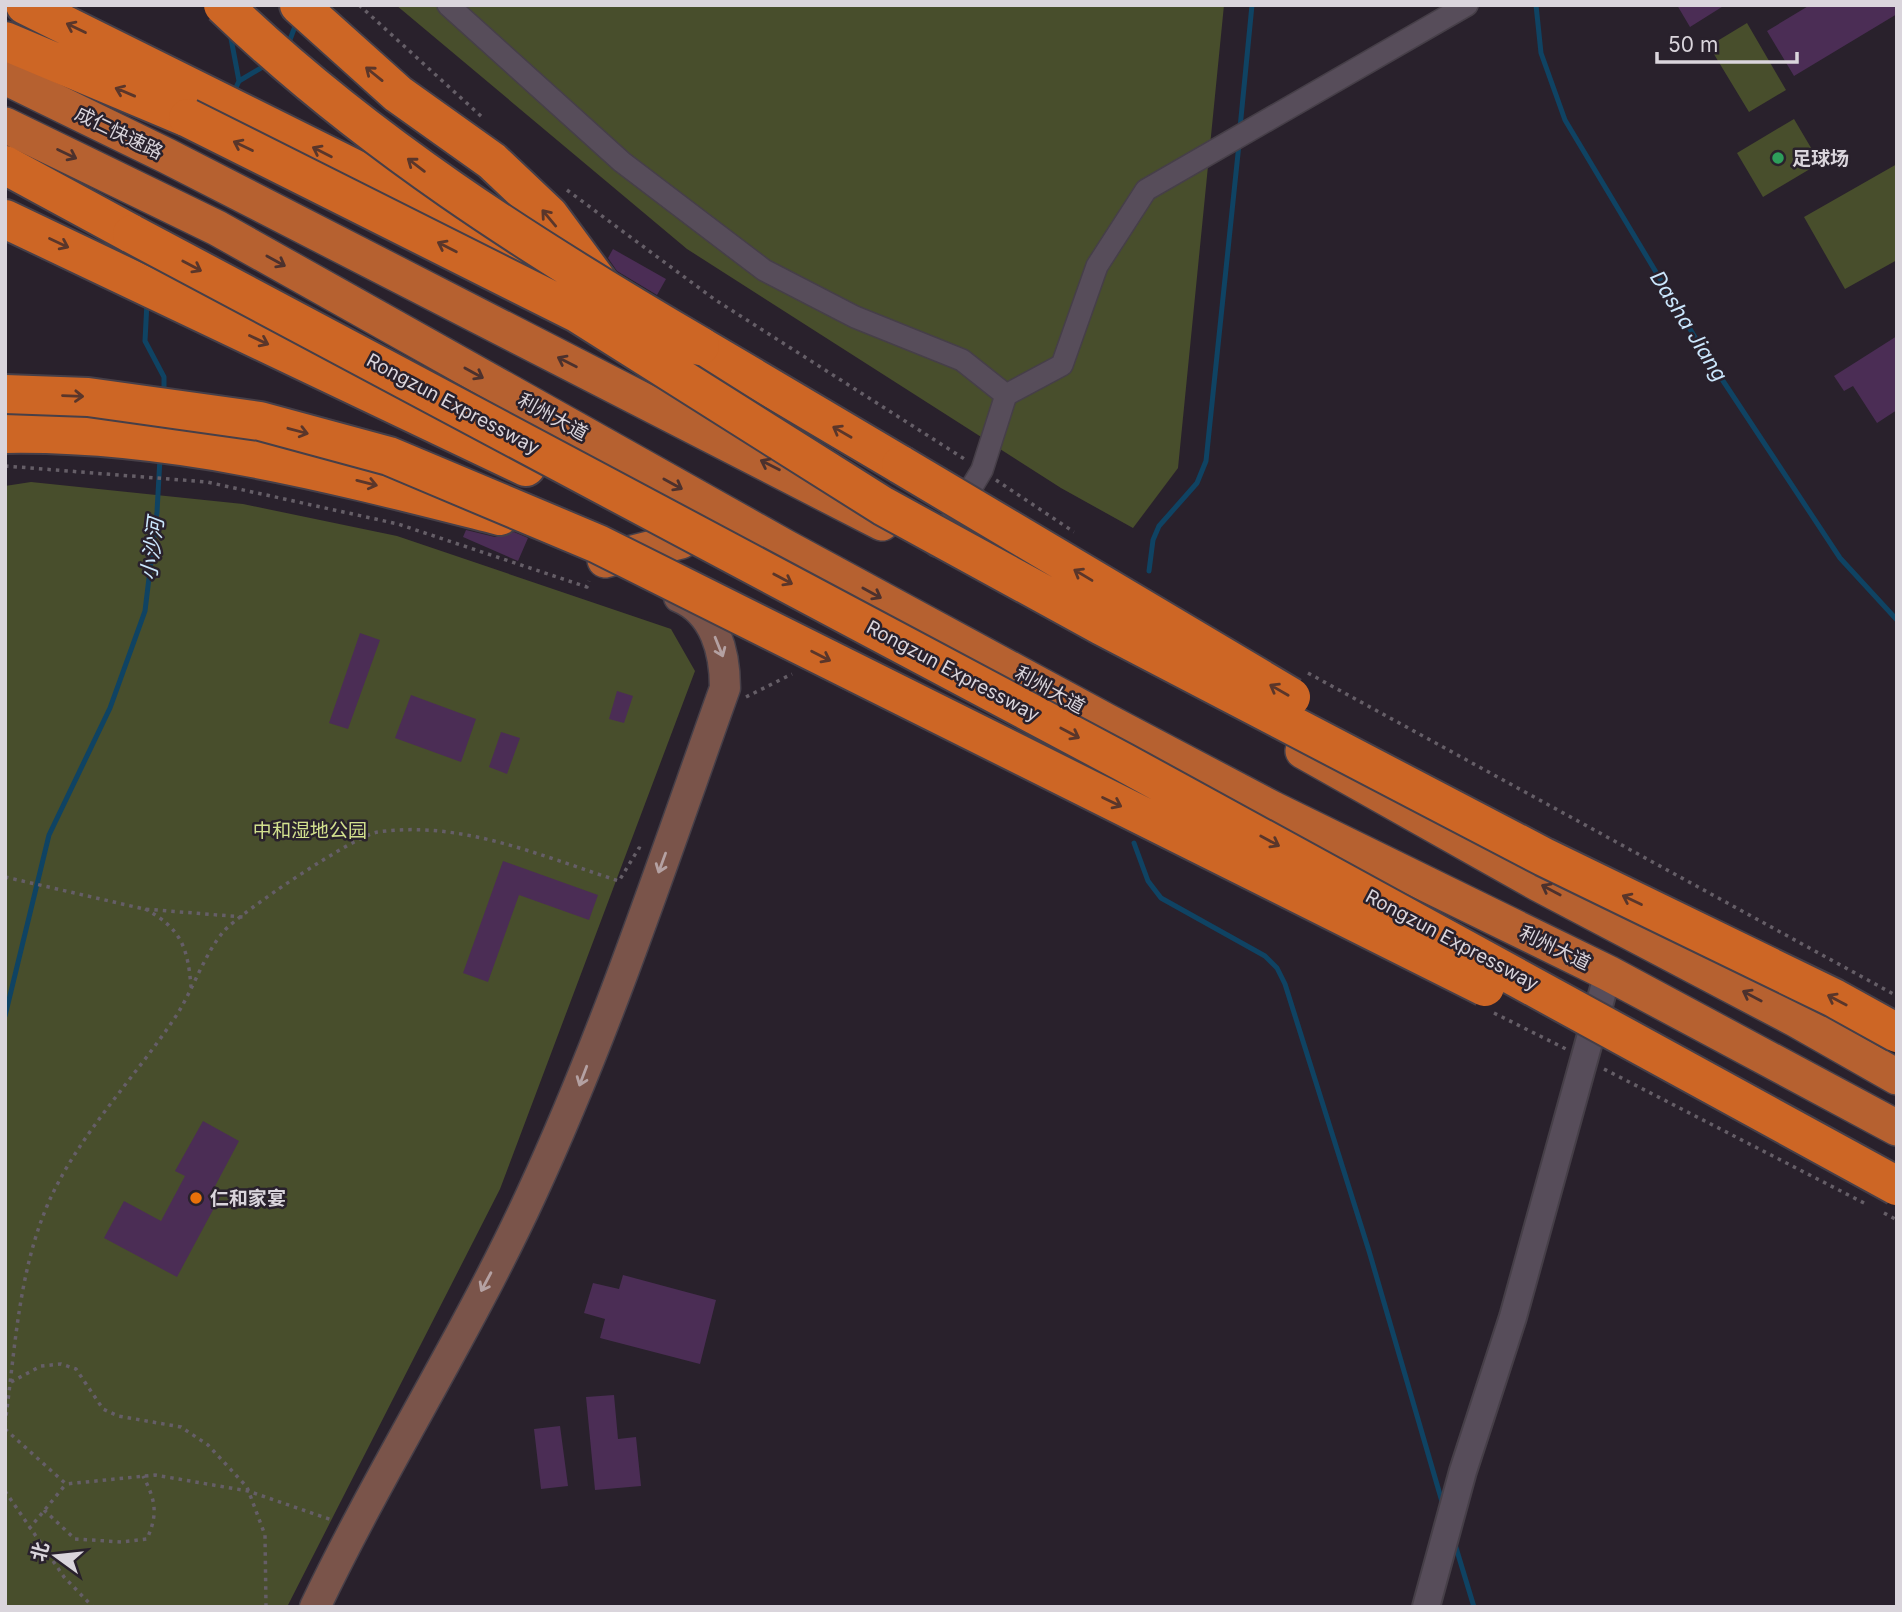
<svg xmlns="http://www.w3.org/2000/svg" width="1902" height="1612" font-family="Inter,'Noto Sans SC',sans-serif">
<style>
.green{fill:#484e2c}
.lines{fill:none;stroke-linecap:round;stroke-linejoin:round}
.stream{stroke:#0f4363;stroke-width:5}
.building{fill:#4b2d55}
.minor-casing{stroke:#463f48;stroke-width:24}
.tertiary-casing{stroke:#463f48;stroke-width:30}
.secondary-casing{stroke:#463f48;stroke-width:33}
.trunk-casing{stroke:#463f48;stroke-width:38}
.motorway-casing{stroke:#463f48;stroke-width:42}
.path{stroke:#655e67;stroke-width:3.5;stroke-dasharray:3.5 5;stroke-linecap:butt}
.minor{stroke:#574d5a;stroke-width:21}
.tertiary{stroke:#574d5a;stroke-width:26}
.secondary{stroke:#7a544a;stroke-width:30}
.trunk{stroke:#b66130;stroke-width:35}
.motorway{stroke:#cd6625;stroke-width:38}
.motorway-bridge-casing{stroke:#463f48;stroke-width:42;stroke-linecap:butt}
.motorway-bridge{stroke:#cd6625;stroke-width:38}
.oneway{stroke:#5a362a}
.oneway2{stroke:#4c312d}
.oneway3{stroke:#b4a1a2}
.leisure-dot{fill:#2e9e5b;stroke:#29212c;stroke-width:2.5}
.food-dot{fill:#e8710a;stroke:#29212c;stroke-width:2.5}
.labels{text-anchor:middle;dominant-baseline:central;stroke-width:5;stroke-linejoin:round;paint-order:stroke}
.street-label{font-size:19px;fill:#dad5dc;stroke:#29212c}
.poi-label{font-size:19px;font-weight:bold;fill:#dad5dc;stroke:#29212c;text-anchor:start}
.park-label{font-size:19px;fill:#d2e08e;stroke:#29212c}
.water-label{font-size:21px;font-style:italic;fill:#cbe7fd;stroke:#29212c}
</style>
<rect width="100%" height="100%" fill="#29212c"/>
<path class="green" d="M396 5H1224L1178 468 1133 528 1061 488 687 249Z
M1747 23 1786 90 1749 112 1709 46Z
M1794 119 1820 163 1763 197 1737 153Z
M1897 164V260L1845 289 1804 217Z
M31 482 243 504 397 536 671 629 695 671 500 1189 287 1607H5V486Z"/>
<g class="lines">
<path class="stream" d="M1536 5 1541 53 1565 120 1702 349 1840 558 1897 620
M230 33 239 81
M288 45 297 21
M233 94 239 81 266 65
M1240 128 1252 5
M147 302 145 341 164 377V392
M1149 571 1153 540 1159 526 1197 483 1206 461 1239 144
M1134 843 1148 881 1161 898 1265 956 1277 968 1285 984 1369 1251 1443 1505
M5 1016 49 835 110 708 145 611 157 512 160 458
M1454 1541 1474 1607"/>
</g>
<path class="building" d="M1677 5H1725L1690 27Z
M1810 5H1897V14L1794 76 1767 31Z
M613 249 666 279 657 295 617 271 608 258Z
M1897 336V410L1877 423 1853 386 1844 391 1834 376Z
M466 530 495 537 514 532 528 538 518 561 463 537Z
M360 633 380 640 348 729 329 723Z
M617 691 633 696 624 723 609 719Z
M411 695 476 719 461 762 395 738Z
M501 732 520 738 507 774 489 767Z
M503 861 598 895 589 920 519 895 488 982 463 973Z
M203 1121 239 1141 213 1190 221 1195 177 1277 104 1238 124 1201 161 1221 185 1176 175 1171Z
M623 1275 716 1300 700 1364 600 1338 605 1319 584 1313 593 1283 619 1289Z
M614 1395 618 1439 636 1437 641 1486 595 1490 586 1397Z
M560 1426 568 1486 541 1489 534 1429Z"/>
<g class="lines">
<g class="minor-casing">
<path id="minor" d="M448 5 622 162 764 270 855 317 962 360 1006 395
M936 546 982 470 1006 395 1062 365 1097 266 1146 190 1467 5"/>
</g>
<g class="tertiary-casing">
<path id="tertiary" d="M1426 1607 1463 1471 1513 1317 1608 973"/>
</g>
<g class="secondary-casing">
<path id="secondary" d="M315 1607C382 1467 466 1336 531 1195 607 1031 664 858 725 688 725 652 715 612 679 597"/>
</g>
<g class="trunk-casing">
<path id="trunk" d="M5 77 167 156 882 523
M5 125 217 228 785 547 1106 721 1273 809 1608 973 1897 1128
M605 560 681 541
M1303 751 1539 884 1797 1020 1897 1077"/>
</g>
<g class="motorway-casing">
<path id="motorway" d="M25 5 357 170 556 277
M299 5 398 94 492 161 549 215 602 287
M5 41 188 118
M5 165 132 234
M5 219 526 467
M700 346 901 465
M5 434C174 431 338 475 500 516"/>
</g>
<path class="path" d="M359 5 482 117
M567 190 714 299 966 460
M5 466 207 482 398 524 587 587 589 581
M996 480 1074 532
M1308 673 1897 996
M746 697 792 674
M5 877 144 909 243 917
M145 909C181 928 188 948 191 987
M1494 1013 1566 1049
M1604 1069 1864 1203
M1884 1213 1897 1220
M11 1382 41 1366 61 1364 76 1369 103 1409 118 1416 181 1427 208 1445 247 1487 265 1535 266 1607
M5 1424C15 1351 18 1275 47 1206 76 1138 133 1080 174 1019 192 993 204 954 224 931 241 912 355 835 378 832 461 820 541 856 619 881L639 848 644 850
M5 1429 66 1484 155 1475 248 1491 332 1520
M5 1491 64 1577 93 1607
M44 1510 75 1539 122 1542 147 1539C158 1514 156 1501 143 1476
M29 1529 66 1484"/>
<use href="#minor" class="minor"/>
<use href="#tertiary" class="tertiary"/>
<use href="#secondary" class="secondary"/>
<use href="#trunk" class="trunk"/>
<use href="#motorway" class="motorway"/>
<g class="motorway-bridge-casing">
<path id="motorway-bridge" d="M223 5C365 142 531 247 700 346
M188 118 577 313 883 506 1102 626 1544 857 1834 998 1897 1033
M132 234 1123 762 1897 1186
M5 394 88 397 260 421 389 456 598 544 1485 987
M901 465 1291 697"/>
</g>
<use href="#motorway-bridge" class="motorway-bridge"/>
</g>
<defs><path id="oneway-shaft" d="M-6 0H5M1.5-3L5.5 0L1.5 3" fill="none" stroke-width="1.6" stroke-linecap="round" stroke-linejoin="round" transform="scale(1.75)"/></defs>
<g class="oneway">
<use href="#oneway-shaft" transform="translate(76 28) rotate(-154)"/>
<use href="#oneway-shaft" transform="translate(374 74) rotate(-141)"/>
<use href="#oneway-shaft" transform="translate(125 92) rotate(-157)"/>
<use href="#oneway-shaft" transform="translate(243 146) rotate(-154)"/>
<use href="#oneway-shaft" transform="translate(322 152) rotate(-153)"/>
<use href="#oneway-shaft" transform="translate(416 165) rotate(-143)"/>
<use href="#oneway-shaft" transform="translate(549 218) rotate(-130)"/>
<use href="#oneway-shaft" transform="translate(59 243) rotate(25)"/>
<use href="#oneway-shaft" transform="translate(447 247) rotate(-153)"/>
<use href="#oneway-shaft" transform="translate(192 266) rotate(28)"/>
<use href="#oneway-shaft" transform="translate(259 340) rotate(25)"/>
<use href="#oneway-shaft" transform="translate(73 396) rotate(2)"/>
<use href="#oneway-shaft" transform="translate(298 431) rotate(15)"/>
<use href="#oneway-shaft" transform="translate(842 432) rotate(-150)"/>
<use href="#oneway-shaft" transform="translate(367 483) rotate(14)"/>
<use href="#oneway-shaft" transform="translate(1083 575) rotate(-149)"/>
<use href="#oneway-shaft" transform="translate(783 579) rotate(28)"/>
<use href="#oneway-shaft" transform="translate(821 656) rotate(27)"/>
<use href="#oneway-shaft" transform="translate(1279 690) rotate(-150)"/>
<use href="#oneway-shaft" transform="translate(1070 733) rotate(28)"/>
<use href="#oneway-shaft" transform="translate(1112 802) rotate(26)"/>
<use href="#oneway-shaft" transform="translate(1270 841) rotate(28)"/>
<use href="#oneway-shaft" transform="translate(1632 900) rotate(-154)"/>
<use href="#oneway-shaft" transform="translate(1837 1000) rotate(-152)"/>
</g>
<g class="oneway2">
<use href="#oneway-shaft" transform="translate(67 154) rotate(26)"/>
<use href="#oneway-shaft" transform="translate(276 261) rotate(29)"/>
<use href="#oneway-shaft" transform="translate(567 362) rotate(-153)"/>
<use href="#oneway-shaft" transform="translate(474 373) rotate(29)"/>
<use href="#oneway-shaft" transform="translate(770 465) rotate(-153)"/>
<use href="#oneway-shaft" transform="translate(673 484) rotate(29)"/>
<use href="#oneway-shaft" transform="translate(872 593) rotate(29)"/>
<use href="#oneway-shaft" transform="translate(1551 890) rotate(-152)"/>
<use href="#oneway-shaft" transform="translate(1752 996) rotate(-152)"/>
</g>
<g class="oneway3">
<use href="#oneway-shaft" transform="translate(719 647) rotate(68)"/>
<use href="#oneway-shaft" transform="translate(662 863) rotate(110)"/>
<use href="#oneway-shaft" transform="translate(583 1076) rotate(111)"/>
<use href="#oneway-shaft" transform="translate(486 1282) rotate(118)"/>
</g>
<circle class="leisure-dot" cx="1778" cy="158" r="7"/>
<circle class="food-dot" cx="196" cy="1198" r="7"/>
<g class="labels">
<g class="street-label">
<text transform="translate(119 133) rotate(26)">成仁快速路</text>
<text transform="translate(453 404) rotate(28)">Rongzun Expressway</text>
<text transform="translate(553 417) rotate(29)">利州大道</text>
<text transform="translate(953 671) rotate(28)">Rongzun Expressway</text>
<text transform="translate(1050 690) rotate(29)">利州大道</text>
<text transform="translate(1452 940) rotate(28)">Rongzun Expressway</text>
<text transform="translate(1555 948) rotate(26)">利州大道</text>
</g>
<g class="poi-label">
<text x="1792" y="158">足球场</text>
<text x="210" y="1198">仁和家宴</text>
</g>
<g class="park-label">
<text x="310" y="830">中和湿地公园</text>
</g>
<g class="water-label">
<text transform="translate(1689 326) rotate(58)">Dasha Jiang</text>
<text transform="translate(152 549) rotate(-83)">小沙河</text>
</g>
</g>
<rect width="1902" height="1612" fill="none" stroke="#dad5dc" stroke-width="14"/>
<g transform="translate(56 1556) rotate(285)" stroke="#29212c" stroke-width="5" paint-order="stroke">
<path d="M0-5L12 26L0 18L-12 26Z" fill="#dad5dc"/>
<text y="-10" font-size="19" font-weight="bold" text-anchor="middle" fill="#dad5dc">北</text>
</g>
<path d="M1657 52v10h140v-10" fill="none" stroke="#dad5dc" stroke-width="3.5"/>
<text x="1668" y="52" font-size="21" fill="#dad5dc" stroke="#29212c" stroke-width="5" paint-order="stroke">50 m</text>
</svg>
